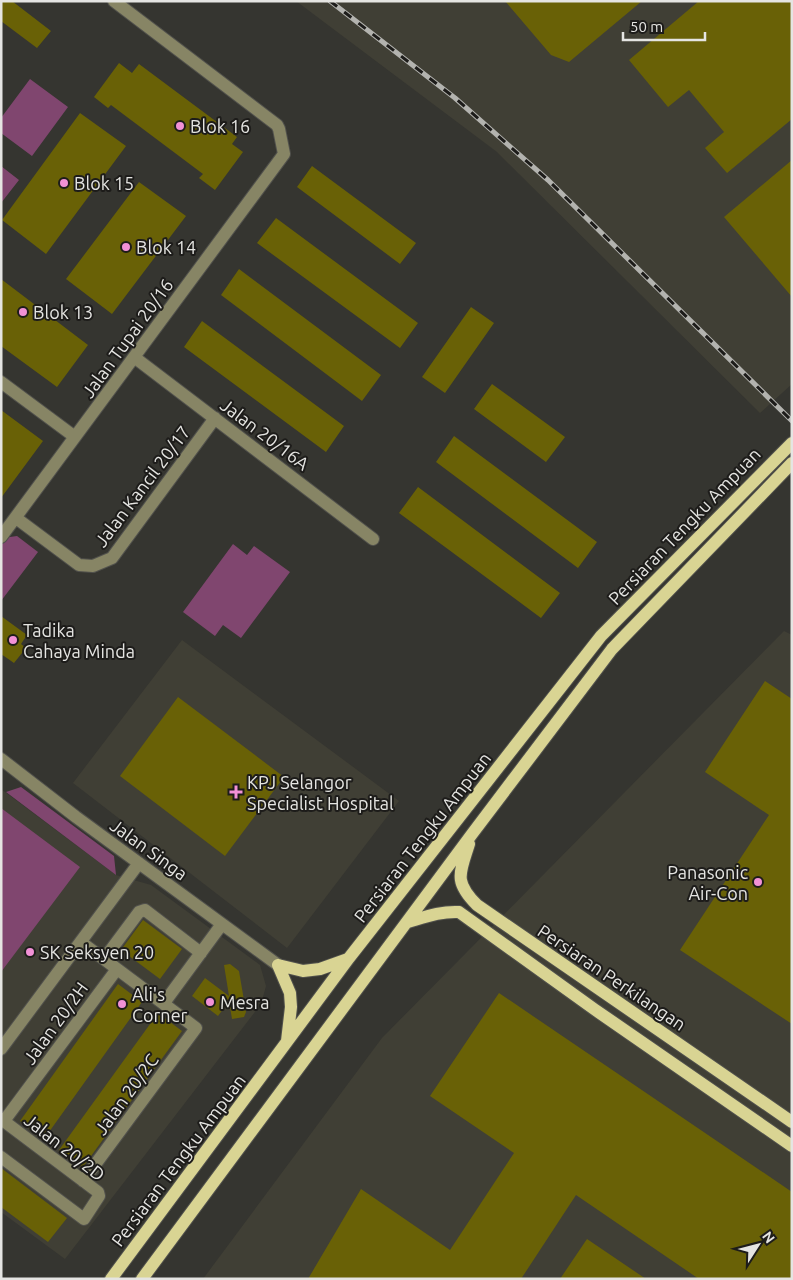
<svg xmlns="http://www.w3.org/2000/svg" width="793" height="1280" font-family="Ubuntu,sans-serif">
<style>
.built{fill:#403f35}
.green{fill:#80466f}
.building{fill:#696106}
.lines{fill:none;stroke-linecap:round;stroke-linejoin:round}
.minor-casing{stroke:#51514c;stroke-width:14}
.major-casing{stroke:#51514c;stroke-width:14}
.minor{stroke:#878565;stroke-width:12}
.major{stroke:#d9d493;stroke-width:12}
.rail-casing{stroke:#b3b3af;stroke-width:5}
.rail{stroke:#1d1c1a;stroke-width:3;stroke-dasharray:9;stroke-linecap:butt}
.poi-dot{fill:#f291d6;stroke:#1d1c1a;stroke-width:2}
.labels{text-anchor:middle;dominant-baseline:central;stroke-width:4;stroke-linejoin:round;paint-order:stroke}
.poi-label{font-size:18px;fill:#e5e5e2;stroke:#1d1c1a;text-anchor:start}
.street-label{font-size:18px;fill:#e5e5e2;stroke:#1d1c1a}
</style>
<rect width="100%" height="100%" fill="#353530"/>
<path class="built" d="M296 1H792V384L760 413 497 152Z
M784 631 792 635V1279H203L382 1038Z
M182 640 399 801 287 948 73 783Z
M1 789 116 875 151 885 260 965 266 986 261 1004 65 1259 1 1212Z"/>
<path class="green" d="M30 79 68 107 32 156 1 133V118Z
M1 166 19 180 1 203Z
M17 536 38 552 1 601V541L3 538Z
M233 544 247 555 254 546 290 572 241 638 223 625 215 636 183 612Z
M21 787 114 856 116 875 6 792Z
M1 808 80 867 1 972Z"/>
<path class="building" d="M1 1H12L51 31 37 48 1 21Z
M505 1H642L569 62 551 55Z
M699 1H792V119L727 173 705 148 724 132 689 90 668 107 629 60Z
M119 63 132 73 139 64 237 137 232 144 243 152 215 190 199 178 203 174 111 105 108 108 94 97Z
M80 113 126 146 46 254 2 220Z
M792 160V297L724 217Z
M312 166 416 243 400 264 297 187Z
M139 182 186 216 112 314 66 279Z
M276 218 418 323 400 348 257 243Z
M239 269 381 375 362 401 221 295Z
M1 279 88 345 57 387 1 346Z
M471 307 494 323 445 393 422 377Z
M202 321 344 426 326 452 184 347Z
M492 384 565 437 546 462 474 409Z
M1 410 43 441 1 498Z
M454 436 597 542 578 568 436 462Z
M418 487 560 593 541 618 399 513Z
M1 616 27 635 21 644 26 648 14 663 1 654Z
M765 681 792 699V1024L680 950 769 815 705 772Z
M178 697 284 777 225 856 120 776Z
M143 920 182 949 160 979 121 950Z
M230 964 239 971 246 1012 244 1017 232 1019 229 1001 218 1016 192 996 205 978 229 996 224 965Z
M118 984 142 1002 44 1139 20 1121Z
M499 993 792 1192V1279H699L576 1195 521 1279H308L361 1189 450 1250 514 1153 430 1096Z
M158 1013 182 1031 83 1167 59 1150Z
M1 1168 67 1218 48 1242 1 1207Z
M587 1239 646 1279H560Z"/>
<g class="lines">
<g class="minor-casing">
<path id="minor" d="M134 357 373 539
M1 382 75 437
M16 518 79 565 93 566 112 558 215 418
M1 537 284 154 279 129 277 125 114 1
M1 759 76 817 278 965
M81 942 196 1028 83 1181
M104 959 139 912 145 910 201 953
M164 1003 222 924
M1 1049 139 863
M1 1119 98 1192 99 1196 84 1219 1 1157
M4 1121 117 969"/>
</g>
<g class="major-casing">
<path id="major" d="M469 844C460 873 453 881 477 905L792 1122
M408 922C425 917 441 911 459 912L594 1009 792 1146
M278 965 290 993 291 1007 287 1041
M278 965 303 971 320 969 348 959
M111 1279 349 958 601 636 792 443
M142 1279 472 834 612 649 792 463"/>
</g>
<use href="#minor" class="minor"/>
<use href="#major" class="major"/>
<g class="rail-casing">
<path id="rail" d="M330 1 455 98 548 180 792 421"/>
</g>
<use href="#rail" class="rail"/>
</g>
<g class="poi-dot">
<circle cx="180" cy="126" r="5"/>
<circle cx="64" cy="183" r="5"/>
<circle cx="126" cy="247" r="5"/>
<circle cx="23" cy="312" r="5"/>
<circle cx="13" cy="640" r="5"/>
<path d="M233.5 784.5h5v5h5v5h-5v5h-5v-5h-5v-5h5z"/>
<circle cx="758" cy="882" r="5"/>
<circle cx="30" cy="952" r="5"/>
<circle cx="210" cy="1002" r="5"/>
<circle cx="122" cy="1004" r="5"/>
</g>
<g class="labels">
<g class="poi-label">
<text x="190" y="126">Blok 16</text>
<text x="74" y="183">Blok 15</text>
<text x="136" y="247">Blok 14</text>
<text x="33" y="312">Blok 13</text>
<text x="23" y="630">Tadika<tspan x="23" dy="21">Cahaya Minda</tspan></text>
<text x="247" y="782">KPJ Selangor<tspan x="247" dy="21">Specialist Hospital</tspan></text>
<text x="748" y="872" text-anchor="end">Panasonic<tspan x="748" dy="21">Air-Con</tspan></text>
<text x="40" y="952">SK Seksyen 20</text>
<text x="132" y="994">Ali's<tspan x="132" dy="21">Corner</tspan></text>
<text x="220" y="1002">Mesra</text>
</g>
<g class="street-label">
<text transform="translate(127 338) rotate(-54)">Jalan Tupai 20/16</text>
<text transform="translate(265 434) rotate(37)">Jalan 20/16A</text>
<text transform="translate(142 486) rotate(-53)">Jalan Kancil 20/17</text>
<text transform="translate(684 526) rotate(-46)">Persiaran Tengku Ampuan</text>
<text transform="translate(422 837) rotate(-52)">Persiaran Tengku Ampuan</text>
<text transform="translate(149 849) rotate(36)">Jalan Singa</text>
<text transform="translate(612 977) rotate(34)">Persiaran Perkilangan</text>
<text transform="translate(55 1023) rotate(-54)">Jalan 20/2H</text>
<text transform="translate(126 1094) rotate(-54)">Jalan 20/2C</text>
<text transform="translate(65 1147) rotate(38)">Jalan 20/2D</text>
<text transform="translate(178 1160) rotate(-53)">Persiaran Tengku Ampuan</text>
</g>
</g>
<rect width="793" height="1280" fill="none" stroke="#e5e5e2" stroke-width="5"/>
<g transform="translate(758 1245) rotate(54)" stroke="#1d1c1a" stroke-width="4" paint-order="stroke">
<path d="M0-4L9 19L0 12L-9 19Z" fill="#e5e5e2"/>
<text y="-8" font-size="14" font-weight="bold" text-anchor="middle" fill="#e5e5e2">N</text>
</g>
<path d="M623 32v8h82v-8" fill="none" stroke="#e5e5e2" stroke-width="2.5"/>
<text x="630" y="32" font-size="15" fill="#e5e5e2" stroke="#1d1c1a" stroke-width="4" paint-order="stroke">50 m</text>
</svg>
